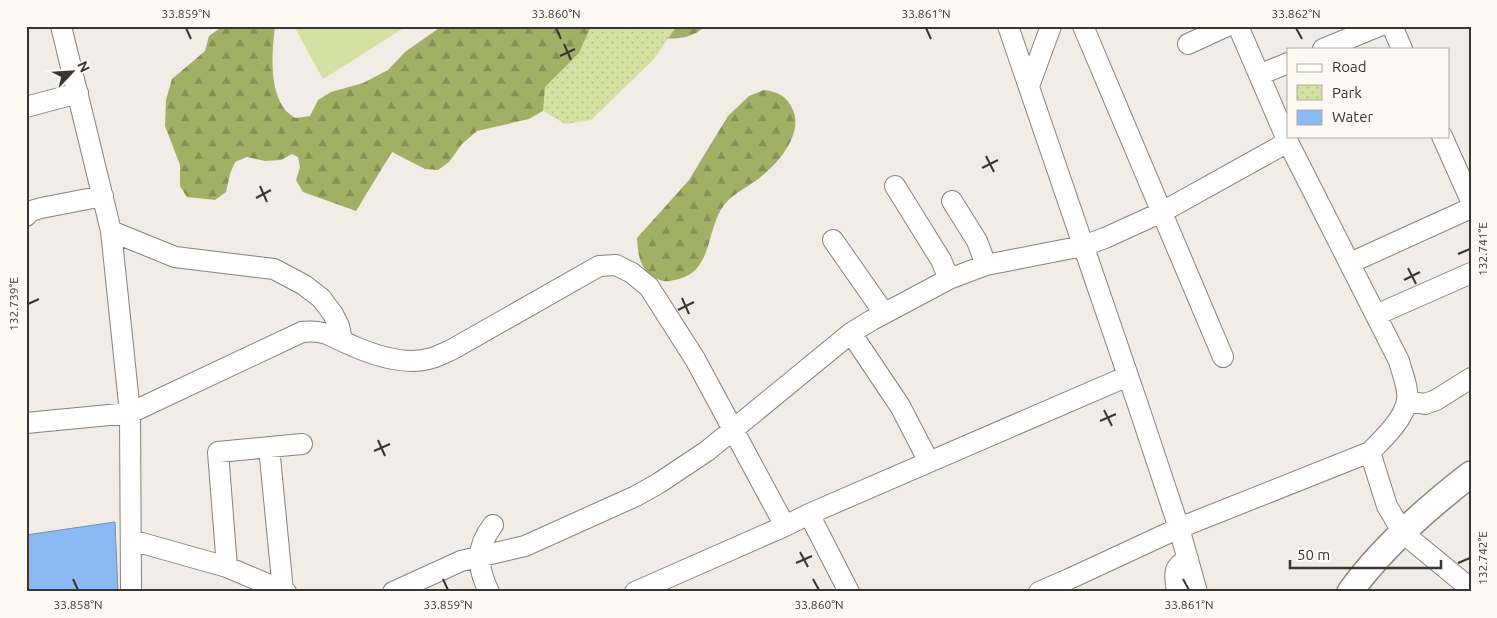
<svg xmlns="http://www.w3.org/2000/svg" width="1497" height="618" font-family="Ubuntu,sans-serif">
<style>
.grass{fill:#d4e1a2}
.forest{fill:url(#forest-firs)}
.park{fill:url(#park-dots)}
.water{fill:#8ab9f4;stroke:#7192ba}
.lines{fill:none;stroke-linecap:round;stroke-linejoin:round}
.minor-casing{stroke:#87827c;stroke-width:22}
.major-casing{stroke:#87827c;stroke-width:28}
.minor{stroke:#fff;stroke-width:20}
.major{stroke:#fff;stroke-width:25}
.ticks{fill:none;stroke:#383633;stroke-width:2}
.neatline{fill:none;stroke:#383633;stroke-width:2}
.ticks-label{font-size:12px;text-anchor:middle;fill:#383633}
</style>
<defs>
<pattern id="forest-firs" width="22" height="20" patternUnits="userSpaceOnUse" patternTransform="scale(1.25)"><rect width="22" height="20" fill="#a2b066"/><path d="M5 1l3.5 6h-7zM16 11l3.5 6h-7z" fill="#859055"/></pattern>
<pattern id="park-dots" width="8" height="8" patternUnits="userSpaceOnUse" patternTransform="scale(1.25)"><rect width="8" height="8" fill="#d4e1a2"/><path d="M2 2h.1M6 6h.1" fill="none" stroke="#b7c28c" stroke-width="1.8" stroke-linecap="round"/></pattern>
</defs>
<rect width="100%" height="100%" fill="#f1ece5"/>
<path class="grass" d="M294 26H407L323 79Z"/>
<path class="forest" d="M223 26H275C272 51 269 85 283 107 286 112 291 115 295 118L310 116 318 100 331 92 363 83 388 70 405 52 442 26H705C688 44 661 38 638 36L565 98 529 119 477 131 462 144 449 162 438 170 425 169 392 152 356 211 303 192 296 180 300 167 298 157 292 154 281 160 265 161 247 157 235 162 230 174 226 192 215 200 187 197 180 186V165L165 126 166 100 172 79 205 51 209 36Z
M764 90C778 92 787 96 793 110 803 133 780 161 763 175 751 186 734 192 724 205 706 229 713 270 679 279 670 281 666 283 657 279 640 271 638 255 637 238L689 180 728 116 749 96Z"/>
<path class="park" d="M591 26H677L653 60 591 120 565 124 543 111 545 87 579 53Z"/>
<path class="water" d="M115 522 118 592H26V535Z"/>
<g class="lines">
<g class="minor-casing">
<path id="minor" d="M61 26 111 231 130 413 131 592
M1008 26 1138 405 1179 528 1197 592
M1083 26 1223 357
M1392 26 1402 49
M1188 44 1227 26
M1323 49 1379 26
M1259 75 1288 63
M1029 86 1051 26
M26 107 78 93
M1442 136 1471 201
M895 186 941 260 949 279
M952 201 977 241 986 265
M26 216 31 211 41 208 103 196
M111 231 175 257 274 269 304 285 321 298 333 314 339 326 342 340
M833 240 884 313
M1350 263 1471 208
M1376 315 1471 273
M851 333 900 406 929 462
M1407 401 1425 404 1436 400 1471 378
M26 423 130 413 302 332C325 329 333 338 353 346 376 356 407 366 432 358 439 356 446 352 453 349L599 266 616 265 632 273 649 287 695 359 785 526
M269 447 283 591
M1370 452 1387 506 1403 533 1471 589
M809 514 849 592
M131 540 227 567 286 592
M227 567 218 452 302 444
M393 592 461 561 525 546 636 496 659 483 707 451 851 333 872 320 949 279 986 265 1083 246 1105 238 1162 212 1288 142
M489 592C477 567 475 548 493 525
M635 592 785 526 809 514 1128 376
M1039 592 1069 579 1179 528 1370 452C1383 439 1405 418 1407 400 1409 388 1402 373 1399 361L1288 142 1238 26
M1177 592C1175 575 1171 568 1188 559"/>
</g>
<g class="major-casing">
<path id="major" d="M1350 592C1382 547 1427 508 1471 474"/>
</g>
<use href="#minor" class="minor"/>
<use href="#major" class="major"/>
</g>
<path class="ticks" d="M186 28 191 39M556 28 561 39M926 28 931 39M1296 28 1302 39M564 44 571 60M560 56 575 49M986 156 994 172M982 168 998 160M260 186 267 202M256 198 271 190M1458 254 1470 249M1408 268 1416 284M1404 280 1420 272M682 298 689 314M28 304 39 299M678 310 694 302M1104 410 1112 426M1100 421 1116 414M378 440 385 456M374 451 390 444M800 552 808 567M796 563 812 556M1458 563 1470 558M73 579 78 590M443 579 448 590M813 579 819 590M1183 579 1189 590"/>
<rect width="1497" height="618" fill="none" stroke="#fef9f2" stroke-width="55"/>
<rect x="1287" y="48" width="162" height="90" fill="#fef9f2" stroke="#afaba6"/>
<rect x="1297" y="64" width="25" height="8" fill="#ffffff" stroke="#afaba6"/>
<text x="1332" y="72" font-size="15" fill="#383633">Road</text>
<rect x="1297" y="85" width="25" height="15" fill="url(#park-dots)" stroke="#afaba6"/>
<text x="1332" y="98" font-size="15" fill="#383633">Park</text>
<rect x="1297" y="110" width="25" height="15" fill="#8ab9f4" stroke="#afaba6"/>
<text x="1332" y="122" font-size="15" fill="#383633">Water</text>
<g transform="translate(72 72) rotate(65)" stroke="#fef9f2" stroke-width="4" paint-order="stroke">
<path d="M0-4L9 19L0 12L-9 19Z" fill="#383633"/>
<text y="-8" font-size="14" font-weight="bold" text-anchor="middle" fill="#383633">N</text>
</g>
<path d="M1290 560v8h151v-8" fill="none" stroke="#383633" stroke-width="2.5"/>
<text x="1297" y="560" font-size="15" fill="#383633" stroke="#fef9f2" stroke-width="4" paint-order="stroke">50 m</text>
<rect x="28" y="28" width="1442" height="562" class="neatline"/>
<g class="ticks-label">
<text x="186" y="18">33.859°N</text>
<text x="556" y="18">33.860°N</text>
<text x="926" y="18">33.861°N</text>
<text x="1296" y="18">33.862°N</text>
<text transform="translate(1483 249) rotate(-90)" y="4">132.741°E</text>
<text transform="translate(14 304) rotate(-90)" y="4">132.739°E</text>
<text transform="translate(1483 558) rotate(-90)" y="4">132.742°E</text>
<text x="78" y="609">33.858°N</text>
<text x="448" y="609">33.859°N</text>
<text x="819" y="609">33.860°N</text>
<text x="1189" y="609">33.861°N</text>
</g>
</svg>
